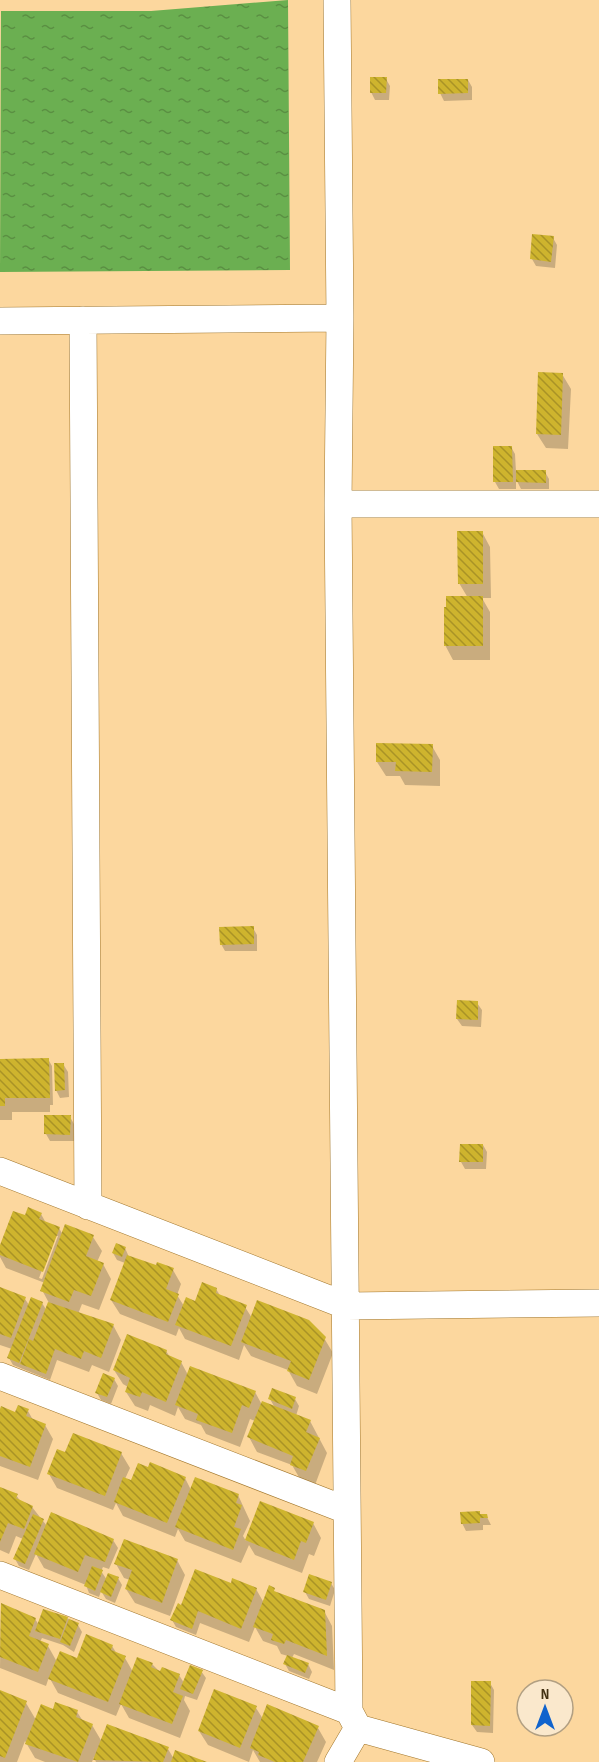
<svg xmlns="http://www.w3.org/2000/svg" width="599" height="1762" font-family="'Sofia Sans Condensed',sans-serif">
<style>
.water{fill:url(#water-ripples)}
.shadow{fill:#0003;fill-rule:evenodd}
.building{fill:url(#building-back-hatch)}
.lines{fill:none;stroke-linecap:round;stroke-linejoin:round}
.minor-casing{stroke:#a1762b;stroke-width:28}
.minor{stroke:#fff;stroke-width:27}
</style>
<defs>
<pattern id="water-ripples" width="26" height="14" patternUnits="userSpaceOnUse" patternTransform="scale(1.5)"><rect width="26" height="14" fill="#6baf51"/><path d="M2 4q2-2 4 0t4 0M15 11q2-2 4 0t4 0" fill="none" stroke="#5a8f42"/></pattern>
<pattern id="building-back-hatch" width="6" height="6" patternUnits="userSpaceOnUse" patternTransform="scale(1.5)"><rect width="6" height="6" fill="#ceb42e"/><path d="M-1 5l2 2M0 0l6 6M5-1l2 2" fill="none" stroke="#a99326"/></pattern>
</defs>
<rect width="100%" height="100%" fill="#fcd79e"/>
<path class="water" d="M288 0 290 270 0 272 1 11H151Z"/>
<path class="shadow" d="M386 79 390 86 389 100H375L371 92Z
M468 80 472 87V100L444 101 440 93Z
M553 238 557 245 555 268 536 266 532 259Z
M562 374 571 389 568 449 546 448 537 434Z
M511 447 515 454 516 472H545L549 479V489H521L516 479V489H499L495 482Z
M482 532 490 547 491 598H482L490 612V660H453L445 645 468 598 459 583Z
M432 746 440 760V786L405 785 400 776H386L377 762Z
M253 928 257 935V951H225L221 944Z
M477 1003 482 1010 481 1027 462 1026 457 1019Z
M48 1059 52 1066 53 1105H50V1112H12V1120H0V1060Z
M63 1064 68 1072 69 1097 60 1098 56 1090Z
M70 1117 74 1124V1141H50L46 1134Z
M483 1145 487 1152 486 1169H465L461 1162Z
M41 1214 46 1223 59 1228 63 1235 93 1237 102 1251 97 1262 103 1264 111 1279 99 1310 82 1304 78 1314 113 1325 121 1340 109 1372 92 1365 89 1372 57 1360 50 1380 13 1365 9 1358 12 1349 0 1345V1289L25 1299 29 1305 42 1303 47 1311 49 1303 42 1290 45 1283 6 1268 0 1257V1249L25 1217ZM55 1236H58L42 1279 39 1278Z
M125 1248 129 1257 157 1267 173 1270 181 1284 177 1295 184 1306 196 1303 216 1289 221 1297 245 1307 252 1318 324 1338 333 1353 317 1394 297 1386 288 1370 251 1356 244 1345 239 1360 185 1339 179 1328 176 1336 120 1314 111 1300 125 1263 117 1260 113 1253Z
M166 1351 170 1357 181 1362 188 1375 255 1392 261 1403 275 1408 270 1399H295L299 1406 296 1416 310 1421 327 1453 315 1485 300 1479 292 1465 257 1452 249 1437 255 1421 250 1419 240 1447 206 1434 201 1425 185 1419 178 1407 175 1416 150 1405 148 1411 135 1406 126 1392 128 1387 123 1384 114 1370Z
M114 1379 118 1386 111 1404 101 1400 97 1393Z
M28 1411 33 1420 45 1425 53 1439 38 1480 0 1466V1413Z
M121 1453 130 1468 125 1479 132 1482 185 1478 191 1490 238 1495 250 1521 243 1536 246 1541 261 1503 313 1523 321 1538 314 1556 309 1554 302 1573 255 1555 249 1545 241 1563 185 1541 178 1529 175 1537 123 1516 116 1503 113 1510 57 1488 49 1474 66 1454Z
M0 1488 16 1495 21 1502 32 1507 47 1526 113 1540 118 1548 109 1569 103 1567 101 1571 107 1580 118 1578 122 1585 115 1603 106 1599 101 1591 99 1597 89 1593 86 1585 44 1568 36 1554 29 1570 19 1566 15 1559 23 1539 16 1536 9 1554 0 1550Z
M486 1515 491 1525H483V1530L466 1531 462 1523Z
M177 1560 185 1575 170 1616 135 1603 126 1589 130 1580 124 1578 116 1564Z
M331 1583 335 1590 330 1606 309 1599 305 1592Z
M231 1585 256 1589 264 1603 324 1611 332 1626 334 1670 294 1654 292 1658 308 1664 312 1672 309 1679 289 1671 285 1664 288 1656 281 1654 277 1646 263 1641 255 1627 249 1642 200 1623 196 1635 176 1627 172 1620 182 1607Z
M1 1605 35 1619 39 1625 67 1618 78 1625 82 1632 74 1652 63 1645 42 1638 40 1642 48 1646 57 1662 78 1660 112 1646 117 1654 125 1658 133 1672 152 1664 161 1673 179 1675 184 1683 201 1671 206 1678 197 1700 185 1696 184 1700 190 1711 180 1738 129 1718 121 1704 116 1716 58 1693 49 1677 46 1686 0 1668Z
M490 1683 494 1690 493 1733 477 1732 472 1725Z
M0 1692 26 1703 36 1720 54 1711 77 1712 83 1721 92 1725 102 1742 168 1749 174 1759 203 1762H96L94 1757 92 1762H45L35 1758 25 1741 17 1762H0Z
M256 1708 263 1719 318 1728 326 1742 317 1762H260L253 1750 249 1762 208 1745 199 1731Z"/>
<path class="building" d="M370 77H387L386 93H370Z
M438 79H468V93L438 94Z
M532 234 554 236 551 262 530 259Z
M538 372 563 373 561 435 536 434Z
M493 446H512L513 482H493Z
M516 470H546V483L516 482Z
M457 531H483V584H458Z
M446 596H483V646H444V607H446Z
M376 743 433 744 432 772 395 771 396 762H376Z
M254 926V944L220 945 219 927Z
M457 1000 478 1001V1020L456 1019Z
M49 1058 50 1098H5V1106H0V1059Z
M54 1063H64L65 1090 55 1091Z
M44 1115H71L70 1135 44 1134Z
M460 1144H483V1162H459Z
M28 1207 42 1213 39 1219 60 1227 43 1272 0 1255V1245L13 1211 25 1215Z
M65 1224 94 1235 86 1256 104 1263 91 1296 74 1290 69 1302 40 1291Z
M116 1243 126 1247 122 1257 112 1253Z
M127 1255 156 1265 157 1262 174 1268 166 1289 179 1294 168 1322 110 1300Z
M202 1282 217 1288 216 1293 247 1305 231 1346 175 1325 186 1297 195 1301Z
M0 1287 26 1297 11 1338 0 1334Z
M31 1297 43 1302 19 1363 7 1358Z
M257 1300 309 1320 326 1337 309 1380 287 1371 291 1361 241 1342Z
M48 1302 114 1324 101 1358 84 1351 81 1359 55 1349 46 1374 20 1364 29 1339 33 1341Z
M127 1334 167 1350 166 1354 182 1361 166 1402 142 1392 140 1397 125 1392 130 1378 113 1370Z
M190 1366 256 1391 249 1408 242 1405 232 1433 196 1420 198 1414 175 1405Z
M103 1373 115 1378 107 1397 95 1393Z
M272 1388 296 1397 292 1409 268 1399Z
M262 1401 311 1420 306 1432 320 1438 306 1471 290 1465 293 1456 247 1437Z
M18 1405 29 1409 26 1416 46 1424 30 1467 0 1456V1409L1 1406 15 1412Z
M73 1433 122 1452 105 1496 47 1474 57 1449 65 1452Z
M150 1462 186 1477 167 1523 114 1502 123 1477 131 1480 138 1463 148 1467Z
M195 1477 239 1494 236 1503 242 1505 234 1527 241 1529 233 1550 175 1527Z
M0 1487 18 1494 16 1498 33 1506 24 1529 8 1523 0 1542Z
M260 1501 314 1522 306 1543 301 1541 294 1560 245 1540Z
M480 1511V1514H487L488 1518H480V1523L461 1524 460 1512Z
M51 1512 114 1539 105 1562 85 1555 78 1572 34 1554Z
M33 1514 44 1519 25 1564 13 1559Z
M124 1539 178 1559 162 1603 125 1589 132 1570 114 1564Z
M92 1566 103 1570 95 1591 84 1586Z
M195 1569 231 1583 232 1578 257 1588 241 1629 198 1611 192 1629 170 1620 178 1603 181 1605Z
M108 1573 119 1577 111 1597 100 1592Z
M309 1574 332 1582 326 1600 303 1592Z
M269 1585 275 1588 274 1591 325 1610 327 1656 286 1640 284 1644 271 1640 273 1634 253 1627Z
M1 1603 36 1618 29 1636 49 1644 38 1672 0 1657Z
M43 1609 68 1617 60 1639 35 1631Z
M69 1619 79 1623 70 1646 60 1642Z
M86 1634 113 1645 111 1650 126 1656 108 1702 48 1679 60 1651 77 1658Z
M287 1655 309 1663 305 1673 283 1664Z
M137 1657 153 1663 151 1667 160 1671 162 1667 180 1674 173 1692 183 1696 172 1724 119 1704Z
M190 1665 203 1670 193 1694 180 1689Z
M471 1681H491L490 1726 471 1725Z
M214 1689 257 1706 240 1748 198 1731Z
M0 1690 27 1701 5 1758 0 1756Z
M55 1702 78 1710 76 1717 93 1724 78 1762 25 1744 41 1704 53 1709Z
M267 1704 319 1726 303 1762H275L258 1755 259 1752 250 1748Z
M107 1724 169 1747 163 1762 93 1760Z
M175 1750 207 1762H171Z"/>
<g class="lines">
<g class="minor-casing">
<path id="minor" d="M337 0 340 318 338 504 349 1711 358 1728 338 1762
M83 320 88 1206
M0 321 340 318
M338 504H599
M0 1171 347 1306 599 1303
M0 1376 346 1510
M0 1575 349 1711
M358 1728 481 1762"/>
</g>
<use href="#minor" class="minor"/>
</g>
<g transform="translate(545 1708)"><circle r="28" fill="#fae8cc" stroke="#b19f82" stroke-width="1.5"/>
<path d="M0-4.5L10 22L0 15L-10 22Z" fill="#1063cd"/>
<text y="-9" font-size="16" font-weight="bold" text-anchor="middle" fill="#433112">N</text>
</g>
</svg>
